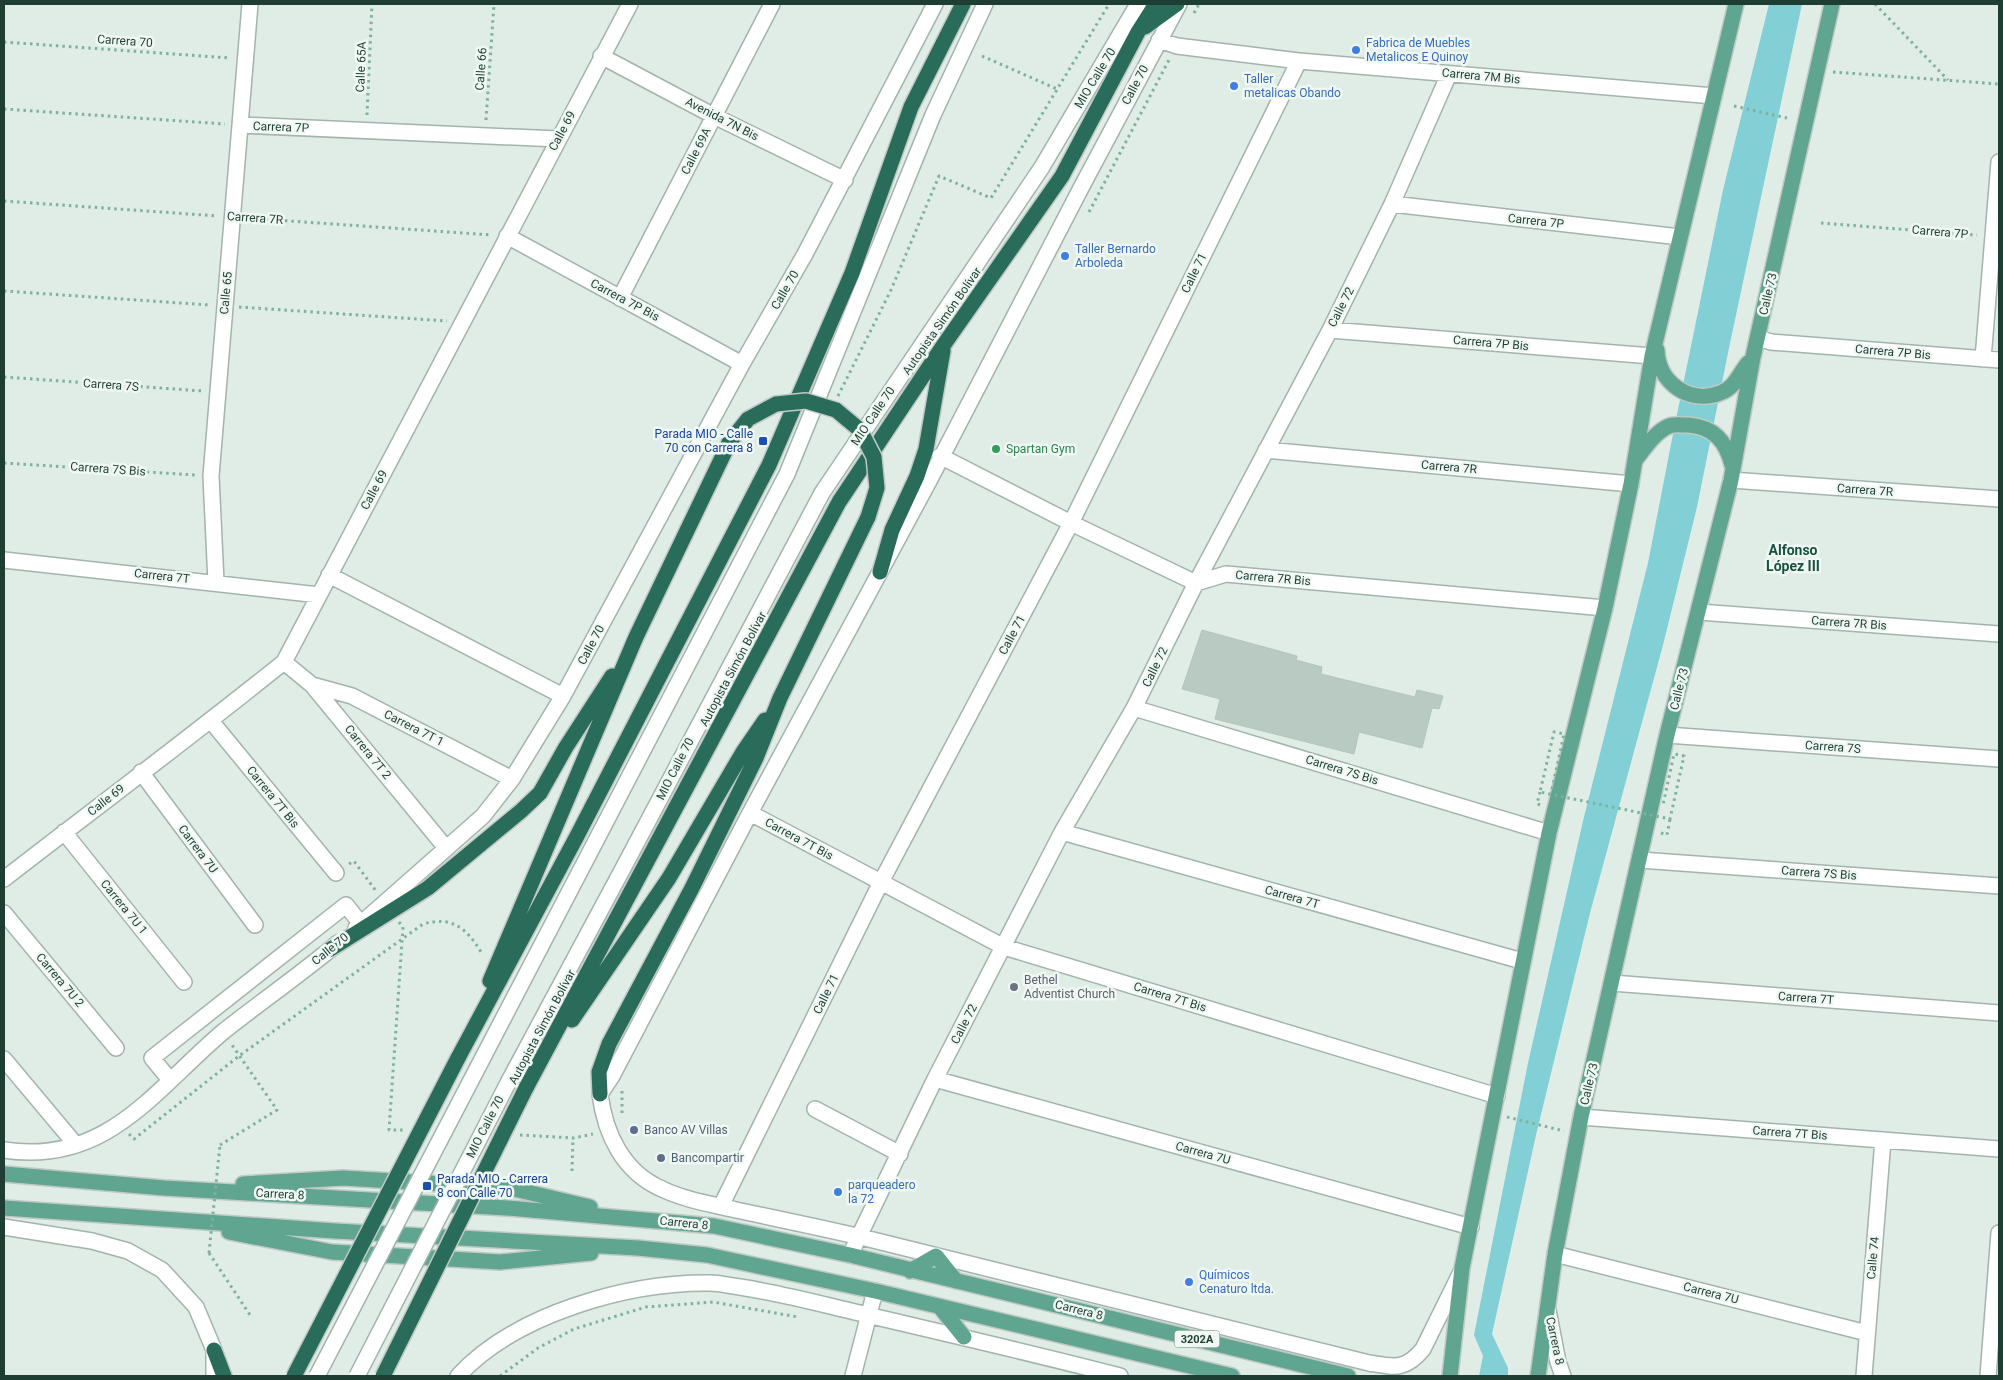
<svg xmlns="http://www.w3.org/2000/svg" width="2003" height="1380" font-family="Roboto,sans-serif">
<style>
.water{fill:#83cfd6}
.building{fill:#b8cac1;stroke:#b2c6bc}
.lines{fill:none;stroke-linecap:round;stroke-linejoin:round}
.minor-casing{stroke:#a2b4ad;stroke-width:18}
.major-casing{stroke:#c0c9c6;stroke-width:18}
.highway-casing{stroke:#c0c9c6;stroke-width:18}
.path{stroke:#7db29e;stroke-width:3;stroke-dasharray:2.5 4;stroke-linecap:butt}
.minor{stroke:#fff;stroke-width:15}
.major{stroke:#60a58f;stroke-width:15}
.highway{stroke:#296c5a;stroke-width:15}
.minor-bridge-casing{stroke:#a2b4ad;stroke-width:18;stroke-linecap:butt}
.highway-bridge-casing{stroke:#c0c9c6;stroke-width:18;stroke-linecap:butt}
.path-bridge{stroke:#7db29e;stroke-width:3;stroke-dasharray:2.5 4;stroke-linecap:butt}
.minor-bridge{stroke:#fff;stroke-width:15}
.highway-bridge{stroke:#296c5a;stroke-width:15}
.shop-dot{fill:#3f7fe0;stroke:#f0f8f4;stroke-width:2}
.transit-dot{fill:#1a4fb4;stroke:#f0f8f4;stroke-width:2}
.leisure-dot{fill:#2e9e5b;stroke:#f0f8f4;stroke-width:2}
.worship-dot{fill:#6b7280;stroke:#f0f8f4;stroke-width:2}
.service-dot{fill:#5c6f8a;stroke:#f0f8f4;stroke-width:2}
.labels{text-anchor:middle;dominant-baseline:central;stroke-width:5;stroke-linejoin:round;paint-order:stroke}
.shield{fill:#f0f8f4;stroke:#5e766d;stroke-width:1}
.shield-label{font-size:11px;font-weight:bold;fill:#1f3e33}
.street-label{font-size:12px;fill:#1f3e33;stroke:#f0f8f4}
.shop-label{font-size:12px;fill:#366cbe;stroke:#f0f8f4;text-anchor:start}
.transit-label{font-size:12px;fill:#164399;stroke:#f0f8f4;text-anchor:end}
.leisure-label{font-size:12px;fill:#27864d;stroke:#f0f8f4;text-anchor:start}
.worship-label{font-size:12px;fill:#5b616d;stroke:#f0f8f4;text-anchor:start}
.service-label{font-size:12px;fill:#4e5e75;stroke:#f0f8f4;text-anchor:start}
.neighbourhood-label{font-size:14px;font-weight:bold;fill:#195140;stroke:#f0f8f4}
</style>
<rect width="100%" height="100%" fill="#e0ece6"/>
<path class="water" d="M1769 4H1802L1729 348 1697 507 1663 645 1590 913 1536 1135 1492 1334 1508 1368V1376H1479L1483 1356 1474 1335 1528 1063 1583 821 1648 563 1673 434 1723 190Z"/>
<path class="building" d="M1202 630 1297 656 1296 660 1322 667 1321 674 1415 697 1417 690 1443 696 1439 709 1432 708 1422 748 1359 732 1354 754 1215 719 1220 699 1182 689Z"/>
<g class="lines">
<g class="minor-casing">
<path id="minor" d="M1179 4 1082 186 929 481 750 813 612 1076 600 1094C605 1134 623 1172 662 1189 685 1200 711 1204 736 1210 779 1219 822 1228 865 1238 1033 1280 1201 1322 1369 1363 1394 1367 1405 1371 1423 1349L1461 1272
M1159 40 1177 46 1299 61 1714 96
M601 56 714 116 845 180
M240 125 558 139
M1392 204 1680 237
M507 236 742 364
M620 298 772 4
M1330 330 1652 356
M1758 338 1771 342 1999 360
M1983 359 1999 162
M1266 450 1631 484
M940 456 1071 523 1196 583 1226 574 1605 608
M1731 480 1999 499
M4 560 319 595
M329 575 563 696
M216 582 211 476 250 4
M1699 612 1999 634
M284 662 312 685 446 848
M312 685 352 696 512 779
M1134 708 1549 833
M211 721 336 873
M1667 735 1999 759
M141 772 255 925
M750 813 1004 947 1497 1096
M64 832 184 982
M1062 832 1522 961
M1640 860 1999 886
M4 879C97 807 192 736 284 662L630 4
M4 913 116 1048
M356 928 483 816 512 779 563 696 742 364 805 254 935 4
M1612 983 1999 1013
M4 1059 76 1145
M478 1067 787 474 933 115 985 4
M935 1079 1471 1227
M170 1080 152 1058 346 905 361 924
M509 1081 628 859 822 493 1042 167 1138 4
M815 1109 900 1154
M1581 1117 1999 1149
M4 1150C107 1166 155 1089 224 1031 262 1001 301 974 338 943
M721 1206 881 882 1071 523 1299 61
M4 1227 92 1241 128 1251 162 1270 196 1307 214 1350V1376
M1555 1254 1867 1333
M850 1255 935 1079 1062 832 1134 708 1196 583 1330 330 1392 204 1449 74
M1548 1310 1558 1362 1563 1376
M458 1376C515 1314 628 1282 710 1283 720 1283 731 1286 740 1287 779 1293 817 1303 855 1312 943 1333 1032 1353 1120 1376
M853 1376 875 1291
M1864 1376 1883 1140
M1988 1376 1999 1233"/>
</g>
<g class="major-casing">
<path id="major" d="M1657 350C1658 382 1689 405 1720 393 1735 388 1739 374 1748 363
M1636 459C1645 448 1655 432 1669 426 1674 424 1682 425 1688 425 1714 427 1726 441 1732 465
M4 1174 164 1188 507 1208 714 1226 850 1255 1348 1376
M243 1184 343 1178 510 1188 590 1207
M4 1208 335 1231 638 1248 707 1255 875 1291 1232 1376
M229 1232 332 1252 500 1262 591 1253
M910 1271 936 1256 956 1281
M940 1307 964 1337
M1450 1376 1462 1268 1549 833 1605 608 1631 484 1652 356 1736 4
M1538 1376 1555 1254 1581 1117 1667 735 1731 480 1753 357 1832 4"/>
</g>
<g class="highway-casing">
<path id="highway" d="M1145 27 1177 4
M880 572 892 530 917 476 926 449 943 351
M329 950 428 888 521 811 540 793 566 747 612 676
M490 981 636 637 729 443
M572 1020 669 878 743 752 765 720
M458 1058 577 836 769 465 852 273 911 107 963 4
M526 1088 839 502 945 343 1062 176 1138 32 1156 4
M600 1094 599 1072 609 1044 692 888 756 758 780 698 868 517
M214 1350 224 1376"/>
</g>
<path class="path" d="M1875 4 1948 80
M1194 13 1199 4
M4 42 230 58
M982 56 1057 89
M1833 72 1999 84
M1734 106 1787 118
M4 109 225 124
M367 115 372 4
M486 120 494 4
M4 201 218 216
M1089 212 1170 58
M246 218 492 235
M1821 223 1977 235
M4 291 210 305
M239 307 447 321
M4 377 203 391
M838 396 891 290 939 176 991 198 1109 4
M4 463 195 475
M1540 792 1537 804 1541 805
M1661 833 1667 835 1670 819
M349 864 354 861 376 891
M399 922 403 927 389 1130H404
M622 1113V1091
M1507 1117 1564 1131
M129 1134 134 1139 239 1056 423 924C451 916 466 927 481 952
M520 1135 573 1138 593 1134
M220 1145 277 1110 232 1045
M572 1171 573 1138
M209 1253 252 1318
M500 1376 538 1348 574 1329 646 1307 713 1302 798 1317"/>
<use href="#minor" class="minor"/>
<use href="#major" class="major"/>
<use href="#highway" class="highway"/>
<g class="minor-bridge-casing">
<path id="minor-bridge" d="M317 1376 478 1067
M357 1376 509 1081"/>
</g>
<g class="highway-bridge-casing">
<path id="highway-bridge" d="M729 443 748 419 776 404 806 401 836 410 860 430 874 457 877 488 868 517
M294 1376 458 1058
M383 1376 526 1088"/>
</g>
<path class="path-bridge" d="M1552 789 1564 734 1554 732 1540 792 1670 819 1684 756 1674 754 1663 805
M209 1253 220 1145"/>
<use href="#minor-bridge" class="minor-bridge"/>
<use href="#highway-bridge" class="highway-bridge"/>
</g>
<g class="shop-dot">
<circle cx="1356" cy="50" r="5"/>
<circle cx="1234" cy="86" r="5"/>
<circle cx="1065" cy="256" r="5"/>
<circle cx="838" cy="1192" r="5"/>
<circle cx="1189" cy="1282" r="5"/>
</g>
<g class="transit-dot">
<rect x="758" y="436" width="10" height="10" rx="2.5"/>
<rect x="422" y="1181" width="10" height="10" rx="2.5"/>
</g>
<circle class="leisure-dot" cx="996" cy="449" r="5"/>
<circle class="worship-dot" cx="1014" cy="987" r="5"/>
<g class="service-dot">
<circle cx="634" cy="1130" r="5"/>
<circle cx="661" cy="1158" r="5"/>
</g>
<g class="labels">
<rect class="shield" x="1174.5" y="1330.5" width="45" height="17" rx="4"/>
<g class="shield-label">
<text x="1197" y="1339">3202A</text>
</g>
<g class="street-label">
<text transform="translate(125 41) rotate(4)">Carrera 70</text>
<text transform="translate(361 67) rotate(-88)">Calle 65A</text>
<text transform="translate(481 69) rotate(-86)">Calle 66</text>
<text transform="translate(1481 76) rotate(5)">Carrera 7M Bis</text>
<text transform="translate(1095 78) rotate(-59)">MIO Calle 70</text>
<text transform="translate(1135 85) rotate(-62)">Calle 70</text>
<text transform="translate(722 119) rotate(27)">Avenida 7N Bis</text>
<text transform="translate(281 127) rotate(2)">Carrera 7P</text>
<text transform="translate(562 131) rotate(-62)">Calle 69</text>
<text transform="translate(696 151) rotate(-63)">Calle 69A</text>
<text transform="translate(255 218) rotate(4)">Carrera 7R</text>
<text transform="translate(1536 221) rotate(6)">Carrera 7P</text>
<text transform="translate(1940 232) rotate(5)">Carrera 7P</text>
<text transform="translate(1194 273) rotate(-64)">Calle 71</text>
<text transform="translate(785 290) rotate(-60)">Calle 70</text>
<text transform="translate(226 293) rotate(-85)">Calle 65</text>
<text transform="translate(1768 294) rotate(-77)">Calle 73</text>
<text transform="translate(625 300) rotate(28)">Carrera 7P Bis</text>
<text transform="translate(1341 307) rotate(-63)">Calle 72</text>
<text transform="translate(942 321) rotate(-55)">Autopista Simón Bolívar</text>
<text transform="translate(1491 343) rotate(5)">Carrera 7P Bis</text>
<text transform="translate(1893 352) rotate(5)">Carrera 7P Bis</text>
<text transform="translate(111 385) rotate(4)">Carrera 7S</text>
<text transform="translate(873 416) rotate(-56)">MIO Calle 70</text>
<text transform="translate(1449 467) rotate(5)">Carrera 7R</text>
<text transform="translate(108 469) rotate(4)">Carrera 7S Bis</text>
<text transform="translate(374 490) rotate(-62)">Calle 69</text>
<text transform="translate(1865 490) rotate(4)">Carrera 7R</text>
<text transform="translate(162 576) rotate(6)">Carrera 7T</text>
<text transform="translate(1273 578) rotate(5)">Carrera 7R Bis</text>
<text transform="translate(1849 623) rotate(4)">Carrera 7R Bis</text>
<text transform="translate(1012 635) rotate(-62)">Calle 71</text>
<text transform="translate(591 645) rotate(-62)">Calle 70</text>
<text transform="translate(1155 667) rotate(-64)">Calle 72</text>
<text transform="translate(733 669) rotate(-62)">Autopista Simón Bolívar</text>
<text transform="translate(1679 689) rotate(-76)">Calle 73</text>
<text transform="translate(414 728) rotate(27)">Carrera 7T 1</text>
<text transform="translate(1833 747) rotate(4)">Carrera 7S</text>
<text transform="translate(368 752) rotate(51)">Carrera 7T 2</text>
<text transform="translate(675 769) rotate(-63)">MIO Calle 70</text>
<text transform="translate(1342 770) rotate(17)">Carrera 7S Bis</text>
<text transform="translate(273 797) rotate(51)">Carrera 7T Bis</text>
<text transform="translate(106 800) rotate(-38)">Calle 69</text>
<text transform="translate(799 839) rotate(28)">Carrera 7T Bis</text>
<text transform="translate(198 849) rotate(53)">Carrera 7U</text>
<text transform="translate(1819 873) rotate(4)">Carrera 7S Bis</text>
<text transform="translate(1292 897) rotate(16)">Carrera 7T</text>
<text transform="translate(124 907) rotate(51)">Carrera 7U 1</text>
<text transform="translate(330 949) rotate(-39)">Calle 70</text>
<text transform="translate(60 980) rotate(50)">Carrera 7U 2</text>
<text transform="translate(826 994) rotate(-64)">Calle 71</text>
<text transform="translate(1170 997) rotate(17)">Carrera 7T Bis</text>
<text transform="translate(1806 998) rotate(4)">Carrera 7T</text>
<text transform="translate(964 1024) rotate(-63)">Calle 72</text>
<text transform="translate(542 1027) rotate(-62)">Autopista Simón Bolívar</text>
<text transform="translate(1589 1084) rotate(-77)">Calle 73</text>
<text transform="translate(485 1127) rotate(-63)">MIO Calle 70</text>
<text transform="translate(1790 1133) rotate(4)">Carrera 7T Bis</text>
<text transform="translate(1203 1153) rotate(15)">Carrera 7U</text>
<text transform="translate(280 1194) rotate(3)">Carrera 8</text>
<text transform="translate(684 1223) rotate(6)">Carrera 8</text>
<text transform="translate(1873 1258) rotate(-85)">Calle 74</text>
<text transform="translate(1711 1293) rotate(14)">Carrera 7U</text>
<text transform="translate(1079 1310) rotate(14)">Carrera 8</text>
<text transform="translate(1555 1341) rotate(78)">Carrera 8</text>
</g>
<g class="shop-label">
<text x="1366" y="43">Fabrica de Muebles<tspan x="1366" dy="14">Metalicos E Quinoy</tspan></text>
<text x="1244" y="79">Taller<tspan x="1244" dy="14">metalicas Obando</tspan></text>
<text x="1075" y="249">Taller Bernardo<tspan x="1075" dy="14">Arboleda</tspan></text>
<text x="848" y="1185">parqueadero<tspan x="848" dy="14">la 72</tspan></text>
<text x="1199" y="1275">Químicos<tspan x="1199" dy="14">Cenaturo ltda.</tspan></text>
</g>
<g class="transit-label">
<text x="753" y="434">Parada MIO - Calle<tspan x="753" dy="14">70 con Carrera 8</tspan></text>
<text x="437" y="1179" text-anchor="start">Parada MIO - Carrera<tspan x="437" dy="14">8 con Calle 70</tspan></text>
</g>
<g class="leisure-label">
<text x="1006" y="449">Spartan Gym</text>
</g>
<g class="worship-label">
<text x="1024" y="980">Bethel<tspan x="1024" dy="14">Adventist Church</tspan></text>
</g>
<g class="service-label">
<text x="644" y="1130">Banco AV Villas</text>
<text x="671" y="1158">Bancompartir</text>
</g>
<g class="neighbourhood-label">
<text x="1793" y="550">Alfonso<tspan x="1793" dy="16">López III</tspan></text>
</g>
</g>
<rect width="2003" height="1380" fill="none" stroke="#1f3e33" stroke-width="10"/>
</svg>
